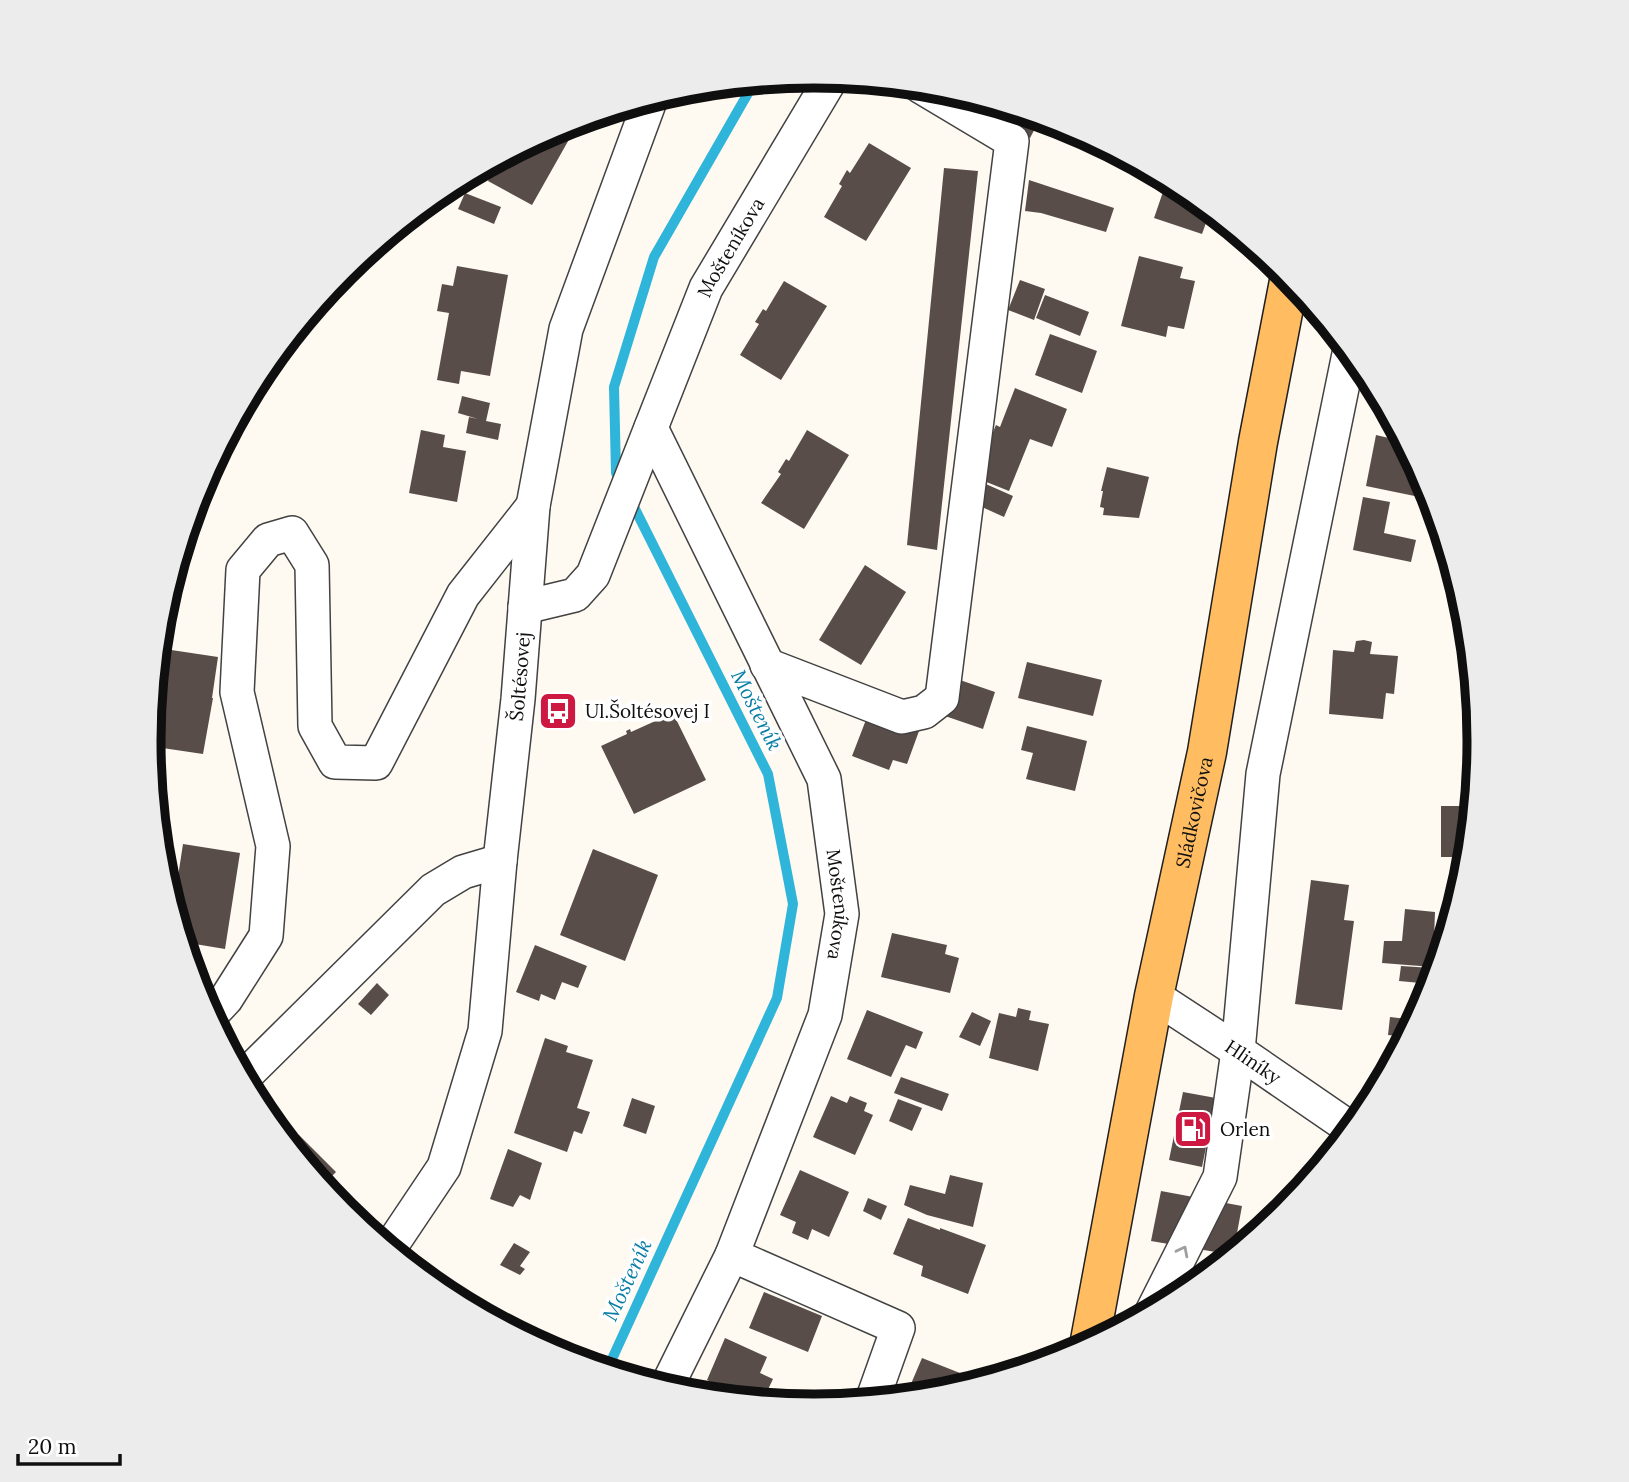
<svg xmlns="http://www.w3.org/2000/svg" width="1629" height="1482" font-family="Lora,serif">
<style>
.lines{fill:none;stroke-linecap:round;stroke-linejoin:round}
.stream{stroke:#2fb4da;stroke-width:10}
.building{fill:#594d4a}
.minor-casing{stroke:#424242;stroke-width:36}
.major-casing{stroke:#202020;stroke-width:41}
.minor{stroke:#fff;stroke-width:33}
.major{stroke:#ffbc61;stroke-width:38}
.oneway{stroke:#9f9f9f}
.labels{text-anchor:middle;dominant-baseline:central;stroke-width:7;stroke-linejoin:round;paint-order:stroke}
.street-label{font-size:19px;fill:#0f0f0f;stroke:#fff}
.poi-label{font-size:19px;fill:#0f0f0f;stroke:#fff;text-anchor:start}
.water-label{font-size:21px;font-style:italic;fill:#0b7ea6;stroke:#fff}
.rim{fill:none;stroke:#0f0f0f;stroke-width:9}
</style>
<rect width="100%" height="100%" fill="#fffaf1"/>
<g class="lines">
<path class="stream" d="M622 484 616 473 614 387 654 257 755 81
M607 1370 777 998 793 904 768 774 631 501"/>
</g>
<path class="building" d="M1012 109 1025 115 1026 113 1041 117 1030 138 1003 123Z
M580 120 532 205 488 181 501 157 560 126Z
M869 143 911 168 866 241 824 217 842 186 839 184 847 170 850 173Z
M944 168 978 171 937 550 907 545Z
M1162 176 1185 188 1211 209 1202 234 1154 218 1164 189 1158 187Z
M1029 180 1114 208 1106 232 1041 213 1025 211Z
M465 193 501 207 494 224 458 209Z
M1139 256 1183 267 1180 278 1195 281 1184 329 1168 326 1166 337 1121 326Z
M457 266 508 275 490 376 461 371 459 384 437 380 449 313 437 311 442 284 453 286Z
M1020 280 1045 289 1034 320 1008 310Z
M784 281 827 306 781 380 740 355 759 324 755 322 763 309 766 311Z
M1045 295 1089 312 1080 336 1036 318Z
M1050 334 1097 351 1082 393 1035 375Z
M1015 388 1067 409 1052 447 1030 439 1009 491 974 477 996 425 1000 427Z
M462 396 490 403 486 421 501 424 498 440 466 433 469 417 478 419 458 413Z
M1384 400 1394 419 1396 424 1379 420Z
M421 430 445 435 443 447 466 451 457 502 409 493Z
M807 430 849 455 804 529 761 503 781 474 778 472 786 459 789 461Z
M1376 435 1406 442 1430 487 1434 500 1366 486Z
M1107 467 1149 477 1139 518 1103 515 1104 508 1100 507 1103 491H1101Z
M979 481 1013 496 1004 517 971 502Z
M1363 497 1390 502 1384 533 1416 540 1411 562 1353 550Z
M865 565 906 592 861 665 819 640Z
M1364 640 1372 642 1370 654 1398 656 1394 694 1386 693 1383 719 1329 714 1333 650 1354 652 1356 641Z
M158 648 218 657 212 698H213L203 754 149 746Z
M1027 662 1102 680 1093 716 1018 698Z
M957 679 995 692 983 729 945 716Z
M563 692 572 695 567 710 558 708Z
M869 712 919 731 907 764 893 760 889 770 852 756Z
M673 713 706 780 634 814 601 746 627 734 626 731 630 729 631 732Z
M1027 726 1087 741 1075 791 1026 779 1033 753 1021 750Z
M1441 806H1474L1467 871 1461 892 1460 857H1441Z
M183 844 240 853 225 949 183 942 173 909Z
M593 849 658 875 625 961 560 935Z
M1311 880 1349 885 1344 920 1354 921 1342 1010 1295 1004Z
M1405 909 1435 912 1433 967 1382 963 1384 941H1402Z
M892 933 947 945 945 954 959 958 950 993 881 977Z
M535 945 587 966 578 988 562 982 555 1000 541 994 539 1001 516 992Z
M1401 966 1432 968 1431 984 1399 981Z
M377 983 389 995 371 1015 358 1004Z
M1018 1008 1031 1011 1029 1020 1049 1024 1038 1071 989 1058 999 1013 1016 1017Z
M867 1010 923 1032 916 1049 906 1045 891 1077 847 1059Z
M972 1012 991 1021 980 1046 959 1037Z
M1390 1017 1416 1020 1408 1037 1388 1035Z
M545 1038 568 1046 566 1052 593 1060 577 1108 590 1112 582 1134 574 1131 567 1152 514 1133Z
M901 1077 949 1094 942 1111 894 1093Z
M1183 1092 1216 1098 1202 1167 1169 1160Z
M831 1096 847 1103 850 1096 867 1103 864 1111 873 1115 855 1155 813 1137Z
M632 1098 655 1106 646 1134 623 1126Z
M898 1099 922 1108 912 1131 889 1121Z
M299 1135 336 1172 322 1186 289 1146Z
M508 1149 542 1163 530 1200 520 1195 513 1207 490 1199Z
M800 1170 849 1192 829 1237 812 1229 808 1240 792 1233 796 1222 780 1215Z
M950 1175 983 1183 973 1227 927 1215 904 1205 910 1185 945 1194Z
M1161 1191 1242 1206 1233 1255 1151 1241Z
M868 1198 887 1206 881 1220 863 1211Z
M908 1218 940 1230V1228L986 1245 968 1294 921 1276 923 1266 893 1254Z
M514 1243 530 1252 520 1266 525 1269 520 1275 500 1265Z
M764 1292 822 1316 808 1352 749 1328Z
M494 1313 524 1326 520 1335 491 1319Z
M725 1338 767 1357 760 1373 773 1379 762 1402 754 1401 707 1380Z
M922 1358 965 1375 959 1390 944 1394 905 1398Z"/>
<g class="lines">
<g class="minor-casing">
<g id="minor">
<path id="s1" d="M651 428 824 779 842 914 825 1015 732 1255 666 1388"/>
<path id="s2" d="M525 607 575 595 593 575 706 288 832 77"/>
<path d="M767 665 902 717 924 712 942 698 1012 141 920 86"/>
<path id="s3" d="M1154 996 1238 1051 1353 1130"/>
<path d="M210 1016 226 999 266 936 273 846 237 692 243 570 268 540 292 533 312 565 315 726 335 762 376 763 463 595 533 506"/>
<path d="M243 1078 433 890 463 872 500 861"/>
<path id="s4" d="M389 1249 444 1167 485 1031 500 861 518 699 533 506 566 329 651 98"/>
<path d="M732 1255 898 1328 872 1401"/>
<path d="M1152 1312 1220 1177 1238 1051 1263 774 1350 349"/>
</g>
</g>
<g class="major-casing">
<g id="major">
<path id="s5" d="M1089 1346 1154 996 1207 752 1258 442 1290 276"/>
</g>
</g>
<use href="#minor" class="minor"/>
<use href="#major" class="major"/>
</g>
<defs><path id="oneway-chevron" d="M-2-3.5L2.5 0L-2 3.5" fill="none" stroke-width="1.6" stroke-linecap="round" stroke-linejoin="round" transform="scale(1.75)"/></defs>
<use class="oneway" href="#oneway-chevron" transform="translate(1183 1251) rotate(-63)"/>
<defs>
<g id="bus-square" transform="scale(2.0125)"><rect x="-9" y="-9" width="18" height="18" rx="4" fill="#cd1841" stroke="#fff"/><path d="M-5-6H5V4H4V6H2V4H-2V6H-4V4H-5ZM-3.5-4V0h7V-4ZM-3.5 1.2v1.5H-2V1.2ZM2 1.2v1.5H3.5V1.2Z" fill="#fff"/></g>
<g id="fuel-square" transform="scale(2.0125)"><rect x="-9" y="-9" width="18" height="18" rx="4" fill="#cd1841" stroke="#fff"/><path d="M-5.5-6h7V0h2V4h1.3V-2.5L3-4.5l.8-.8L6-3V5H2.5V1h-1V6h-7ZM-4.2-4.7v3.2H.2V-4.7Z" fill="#fff"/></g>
</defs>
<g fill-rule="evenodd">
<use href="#bus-square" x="558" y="711"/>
<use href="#fuel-square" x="1193" y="1129"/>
</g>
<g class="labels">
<g class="street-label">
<text stroke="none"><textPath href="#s2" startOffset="434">Mošteníkova</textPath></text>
<text stroke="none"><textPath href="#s4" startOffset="597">Šoltésovej</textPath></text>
<text stroke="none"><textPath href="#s5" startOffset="544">Sládkovičova</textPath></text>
<text stroke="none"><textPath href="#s1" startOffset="518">Mošteníkova</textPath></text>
<text stroke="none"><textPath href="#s3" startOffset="119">Hliníky</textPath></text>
</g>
<g class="poi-label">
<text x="585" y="711">Ul.Šoltésovej I</text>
<text x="1220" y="1129">Orlen</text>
</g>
<g class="water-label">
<text transform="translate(757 710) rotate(63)">Mošteník</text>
<text transform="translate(627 1280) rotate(-65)">Mošteník</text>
</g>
</g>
<path d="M0 0H1629V1482H0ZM161 741a653 653 0 1 1 1306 0a653 653 0 1 1-1306 0Z" fill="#ececec" fill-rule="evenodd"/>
<path class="rim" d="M161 741a653 653 0 1 1 1306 0a653 653 0 1 1-1306 0Z"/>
<path d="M18 1454v10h102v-10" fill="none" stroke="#0f0f0f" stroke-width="3.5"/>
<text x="28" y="1454" font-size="21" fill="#0f0f0f" stroke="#ffffff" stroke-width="5" paint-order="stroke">20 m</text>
</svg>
